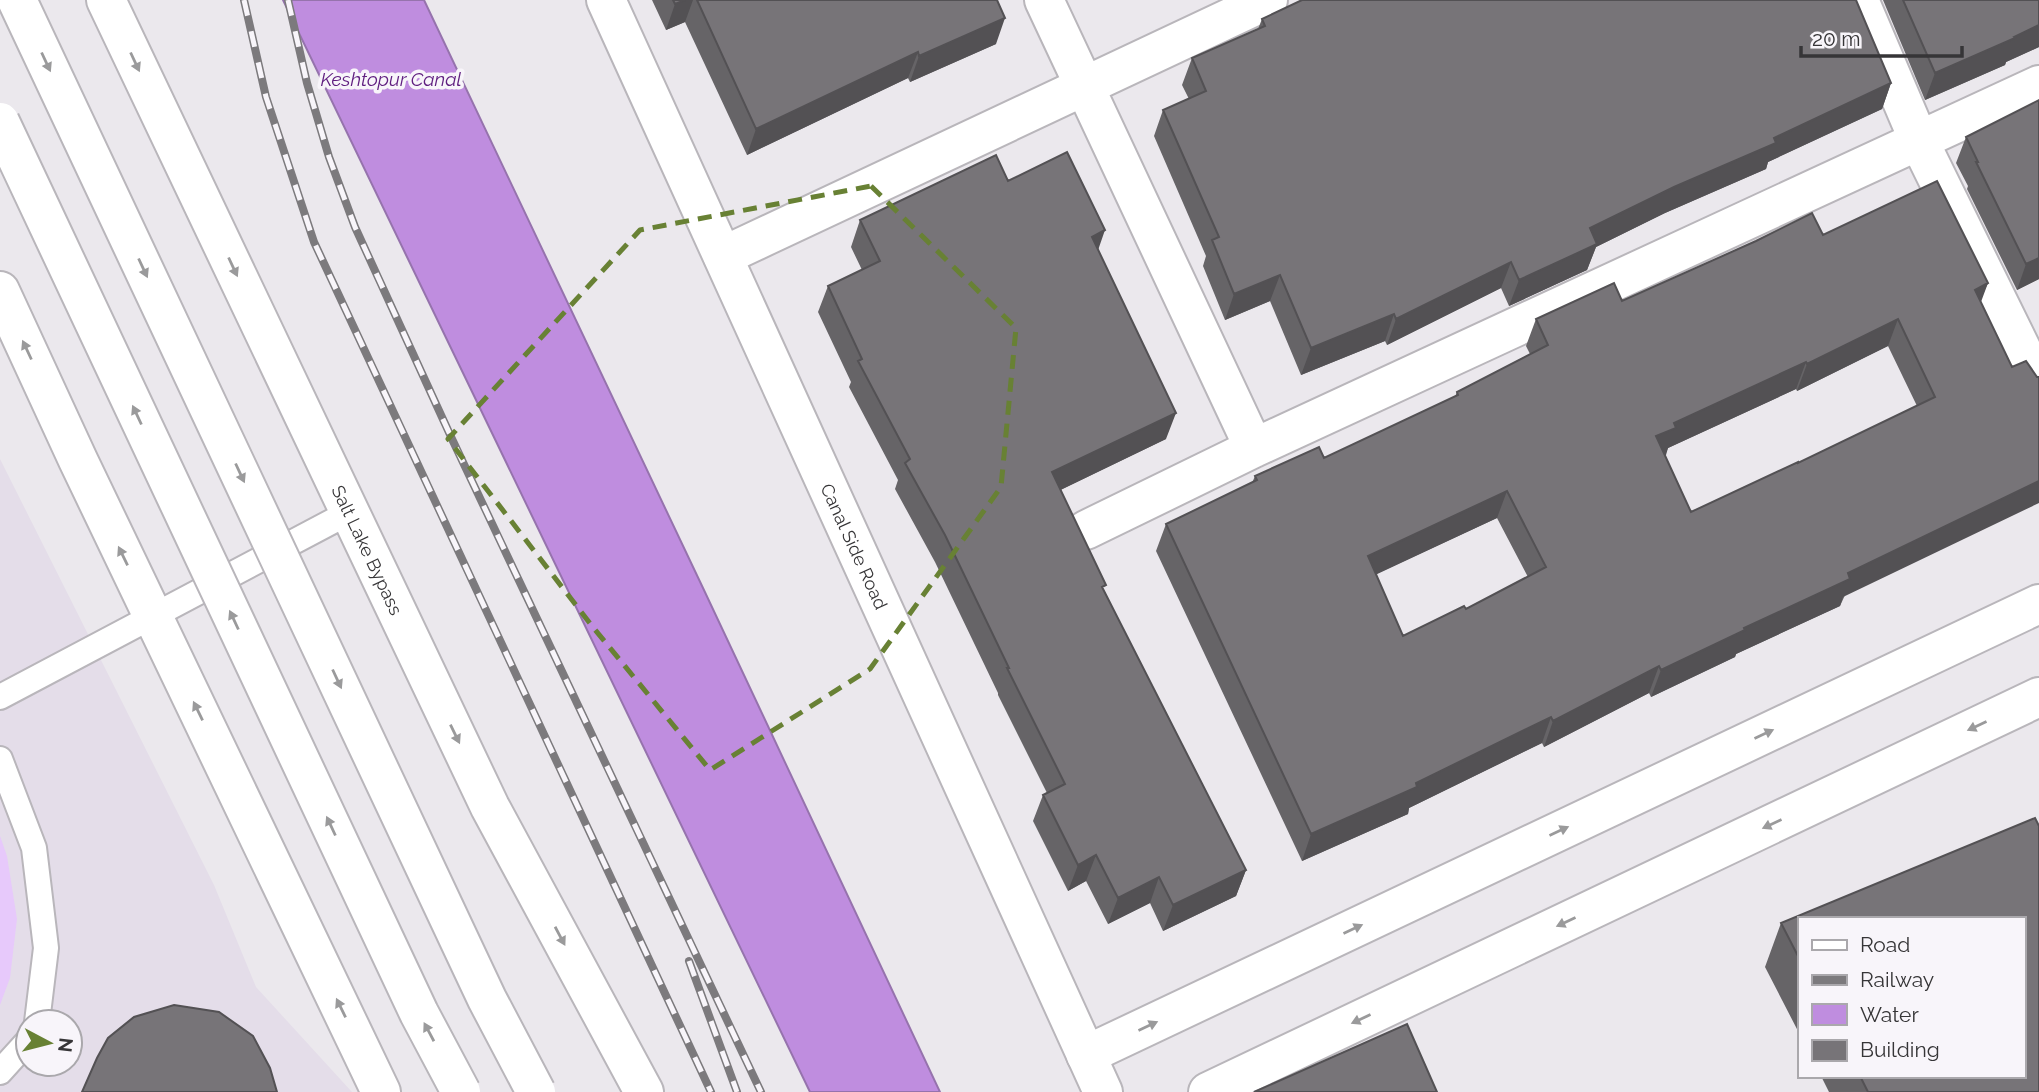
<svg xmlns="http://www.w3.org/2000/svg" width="2039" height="1092" font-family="Raleway,sans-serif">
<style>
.built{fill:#e4dde9;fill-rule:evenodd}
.green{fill:#e7c9fb}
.water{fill:#bf8ddf;stroke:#9673ad;stroke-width:2}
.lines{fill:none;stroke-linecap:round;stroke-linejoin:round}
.service-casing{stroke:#b9b6bb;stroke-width:28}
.minor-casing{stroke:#b9b6bb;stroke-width:42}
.tertiary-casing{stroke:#b9b6bb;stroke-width:42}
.primary-casing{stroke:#b9b6bb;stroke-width:42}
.service{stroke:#fff;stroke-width:24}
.minor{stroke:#fff;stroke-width:38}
.tertiary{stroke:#fff;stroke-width:38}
.primary{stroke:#fff;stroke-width:38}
.rail-casing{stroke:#7c7a7d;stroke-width:8}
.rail{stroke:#f8f5fa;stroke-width:5;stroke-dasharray:16;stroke-linecap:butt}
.primary-bridge-casing{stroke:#b9b6bb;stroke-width:42;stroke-linecap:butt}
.primary-bridge{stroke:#fff;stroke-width:38}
.wall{fill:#666467;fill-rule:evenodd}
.shaded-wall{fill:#535154}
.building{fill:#777478;stroke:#535154;stroke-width:2;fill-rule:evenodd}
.oneway{fill:#9a9a9b}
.marked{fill:none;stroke:#688134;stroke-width:5;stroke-dasharray:14 9;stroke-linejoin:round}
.labels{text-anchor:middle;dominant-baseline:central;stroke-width:7;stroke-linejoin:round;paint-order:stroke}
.street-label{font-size:18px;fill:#363537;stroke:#f8f5fa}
.water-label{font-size:19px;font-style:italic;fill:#601f80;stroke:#f8f5fa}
</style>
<rect width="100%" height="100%" fill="#ebe8ed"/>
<path class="built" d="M0 459 214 885 256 987 352 1092H0ZM28 1022H70V1064H28Z"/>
<path class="green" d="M0 836 7 856 17 919 10 978 0 1005Z"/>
<path class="water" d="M283 0H424L703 588 940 1092H810Z"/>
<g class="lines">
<g class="service-casing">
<path id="service" d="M0 697 350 512
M0 759 34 848 46 948 37 1022
M0 1072 28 1041"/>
</g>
<g class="minor-casing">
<path id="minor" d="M1044 0 1254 448
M1859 0 1919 141 2039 385
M723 256 1268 0
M1086 530 1254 448 2039 85"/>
</g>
<g class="tertiary-casing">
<g id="tertiary">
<path id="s1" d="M606 0 1103 1092"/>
<path d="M1086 1055 2039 604"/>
<path d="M1208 1092 2039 697"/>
</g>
</g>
<g class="primary-casing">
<g id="primary">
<path id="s2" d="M106 0 490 807 644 1092"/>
<path d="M0 291 78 460 381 1092"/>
</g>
</g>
<use href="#service" class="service"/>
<use href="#minor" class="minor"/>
<use href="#tertiary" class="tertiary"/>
<use href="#primary" class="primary"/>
<g class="rail-casing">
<path id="rail" d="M244 0 266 97 314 242 711 1092
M288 0 307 83 329 157 355 227 452 439 761 1092
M689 961 737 1092"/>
</g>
<use href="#rail" class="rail"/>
<g class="primary-bridge-casing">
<path id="primary-bridge" d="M17 0 487 999 536 1092
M0 122 419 1013 461 1092"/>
</g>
<use href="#primary-bridge" class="primary-bridge"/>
</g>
<path class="wall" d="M652 0H997L996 44 910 82 908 78 747 155 685 22 666 30Z
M1883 0H2039V47L2006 62 2005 65 1925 100Z
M1262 19 1891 83 1882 109 1768 162 1766 169 1665 213 1596 247 1587 270 1509 306 1501 288 1387 345 1385 341 1301 375 1270 301 1225 320 1203 266 1206 256 1154 136 1163 110 1189 99 1182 85 1192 58 1258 29Z
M1966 137 2039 279 2017 290 1967 189 1968 186 1956 163Z
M1008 181 1098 250 1166 439 1060 490 1104 591 1246 870 1236 896 1163 931 1150 903 1108 924 1086 881 1068 891 1033 821 1043 795 1047 793 998 695V693L935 562 895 489 898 480 849 387 851 382 818 312 828 286 862 270 851 247 860 220Z
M1823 235 1988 283 1840 606 1736 654 1735 657 1651 697 1649 693 1544 747 1542 743 1409 808 1408 814 1302 861 1156 551 1166 524 1252 483 1255 476 1324 458 1455 397 1457 392 1530 354 1526 346 1536 319 1622 301ZM1888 346 1917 406 1798 463 1691 512 1665 455 1668 448 1796 389 1797 391ZM1497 518 1528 577 1466 609 1403 636 1376 574Z
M2035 818 2039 826V1092H1829L1821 1076H2023V919H1799V1033L1765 967 1781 923Z"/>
<path class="shaded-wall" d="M685 0H693L685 22 666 30 675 4Z
M1005 18 996 44 910 82 919 56Z
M2039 25V47L2006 62 2005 65 1925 100 1935 73Z
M918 52 908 78 747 155 756 129Z
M1891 83 1882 109 1768 162 1766 169 1665 213 1596 247 1587 270 1509 306 1519 280 1590 228 1774 138Z
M1105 230 1096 256 1092 237Z
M2039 258V279L2017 290 2026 264Z
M1511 262 1501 288 1387 345 1396 319Z
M1280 275 1270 301 1225 320 1234 294Z
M1988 283 1978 310 1975 290Z
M1394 314 1385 341 1301 375 1311 348Z
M1898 319 1888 346 1797 391 1807 364Z
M1806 362 1796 389 1668 448 1666 455 1646 463 1656 436 1674 423Z
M1176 413 1166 439 1042 499 1052 472Z
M2039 481V503L1843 597 1840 606 1736 654 1735 657 1651 697 1661 670 1848 573Z
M1507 491 1497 518 1358 583 1368 556Z
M1659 666 1649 693 1544 747 1553 721Z
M1551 717 1542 743 1409 808 1408 814 1302 861 1311 834Z
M1096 855 1086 881 1068 891 1078 865Z
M1246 870 1236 896 1163 931 1173 905Z
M1159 877 1150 903 1108 924 1118 898Z"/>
<path class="building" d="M673 0H685L675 4Z
M697 0H997L1005 18 919 56 918 52 756 129Z
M1302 0H1856L1891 83 1774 138 1776 143 1674 187 1590 228 1597 244 1519 280 1511 262 1396 319 1394 314 1311 348 1280 275 1234 294 1212 240 1219 237 1163 110 1206 91 1192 58 1265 26 1262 19Z
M1903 0H2039V25L2014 37 2015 38 1935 73Z
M2039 100V258L2026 264 1976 162H1978L1966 137Z
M1067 152 1105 230 1092 237 1176 413 1052 472 1106 585 1102 587 1246 870 1173 905 1159 877 1118 898 1096 855 1078 865 1043 795 1065 784 1007 668H1009L945 535 905 463 910 459 858 361 862 359 828 286 880 261 860 220 996 155 1008 181Z
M1937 181 1988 283 1975 290 2012 367 2026 361 2037 377H2039V481L1848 573 1850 579 1744 628 1745 630 1661 670 1659 666 1553 721 1551 717 1416 783 1417 787 1311 834 1166 524 1257 480 1255 476 1319 447 1324 458 1458 395 1457 392 1548 345 1536 319 1614 283 1622 301 1756 241 1812 213 1823 235ZM1898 319 1935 397 1798 463V462L1691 512 1656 436 1676 428 1674 423 1806 362 1807 364ZM1507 491 1546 567 1466 609 1464 606 1403 636 1368 556Z
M2035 818 2039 826V1092H1868L1860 1076H2023V919H1799V958L1781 923Z
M174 1005 219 1012 253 1036 270 1068 277 1092H82L97 1058 108 1038 134 1017Z
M1407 1024 1437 1092H1254Z"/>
<defs><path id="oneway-solid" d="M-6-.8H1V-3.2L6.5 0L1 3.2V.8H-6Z" transform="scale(1.75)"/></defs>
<g class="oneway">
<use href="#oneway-solid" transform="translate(46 62) rotate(65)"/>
<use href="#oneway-solid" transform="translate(135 62) rotate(65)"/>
<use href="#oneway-solid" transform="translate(233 267) rotate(65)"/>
<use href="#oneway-solid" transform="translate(143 268) rotate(65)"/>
<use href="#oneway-solid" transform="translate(27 350) rotate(-115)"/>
<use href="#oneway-solid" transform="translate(137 415) rotate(-115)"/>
<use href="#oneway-solid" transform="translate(240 473) rotate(65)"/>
<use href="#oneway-solid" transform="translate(123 556) rotate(-116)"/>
<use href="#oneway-solid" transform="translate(234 620) rotate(-115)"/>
<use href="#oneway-solid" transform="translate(337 679) rotate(65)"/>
<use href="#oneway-solid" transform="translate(198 711) rotate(-116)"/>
<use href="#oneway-solid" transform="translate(1977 726) rotate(155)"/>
<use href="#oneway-solid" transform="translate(455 734) rotate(64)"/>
<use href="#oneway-solid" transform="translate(1764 734) rotate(-25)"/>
<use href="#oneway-solid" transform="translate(1772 824) rotate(155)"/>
<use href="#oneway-solid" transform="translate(331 826) rotate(-115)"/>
<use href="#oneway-solid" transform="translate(1559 831) rotate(-25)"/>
<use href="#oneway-solid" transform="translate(1566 922) rotate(155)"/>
<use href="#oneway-solid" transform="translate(1353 929) rotate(-25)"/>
<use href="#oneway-solid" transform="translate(560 936) rotate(62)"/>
<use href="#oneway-solid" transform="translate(341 1008) rotate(-116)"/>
<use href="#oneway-solid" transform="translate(1361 1019) rotate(155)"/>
<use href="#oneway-solid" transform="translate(1148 1026) rotate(-25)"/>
<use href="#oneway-solid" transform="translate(429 1032) rotate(-118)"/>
</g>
<path class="marked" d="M871 186 1016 328 1001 487 870 669 710 770 592 626 448 439 640 230Z"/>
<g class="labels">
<g class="street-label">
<text stroke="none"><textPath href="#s1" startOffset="600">Canal Side Road</textPath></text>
<text stroke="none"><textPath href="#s2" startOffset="609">Salt Lake Bypass</textPath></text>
</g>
<g class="water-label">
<text x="391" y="79">Keshtopur Canal</text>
</g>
</g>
<rect x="1798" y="917" width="228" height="161" fill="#f8f5fa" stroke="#aaa8ac" stroke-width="2"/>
<rect x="1812" y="940" width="35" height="10" fill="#ffffff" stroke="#aaa8ac" stroke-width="2"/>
<text x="1860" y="952" font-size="21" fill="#363537">Road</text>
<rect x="1812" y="975" width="35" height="10" fill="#7c7a7d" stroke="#aaa8ac" stroke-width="2"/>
<text x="1860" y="987" font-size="21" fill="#363537">Railway</text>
<rect x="1812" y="1004" width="35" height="21" fill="#bf8ddf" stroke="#aaa8ac" stroke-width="2"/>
<text x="1860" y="1022" font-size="21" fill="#363537">Water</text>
<rect x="1812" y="1040" width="35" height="21" fill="#777478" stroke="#aaa8ac" stroke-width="2"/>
<text x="1860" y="1057" font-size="21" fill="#363537">Building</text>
<g transform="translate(49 1043) rotate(97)"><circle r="33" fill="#f8f5fa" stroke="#aaa8ac" stroke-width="2"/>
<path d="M0-5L12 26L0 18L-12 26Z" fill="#688134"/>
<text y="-10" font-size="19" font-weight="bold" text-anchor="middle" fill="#363537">N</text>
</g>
<path d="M1801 46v10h161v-10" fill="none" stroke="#363537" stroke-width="3.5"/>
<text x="1812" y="46" font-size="21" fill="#363537" stroke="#f8f5fa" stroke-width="5" paint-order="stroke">20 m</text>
</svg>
